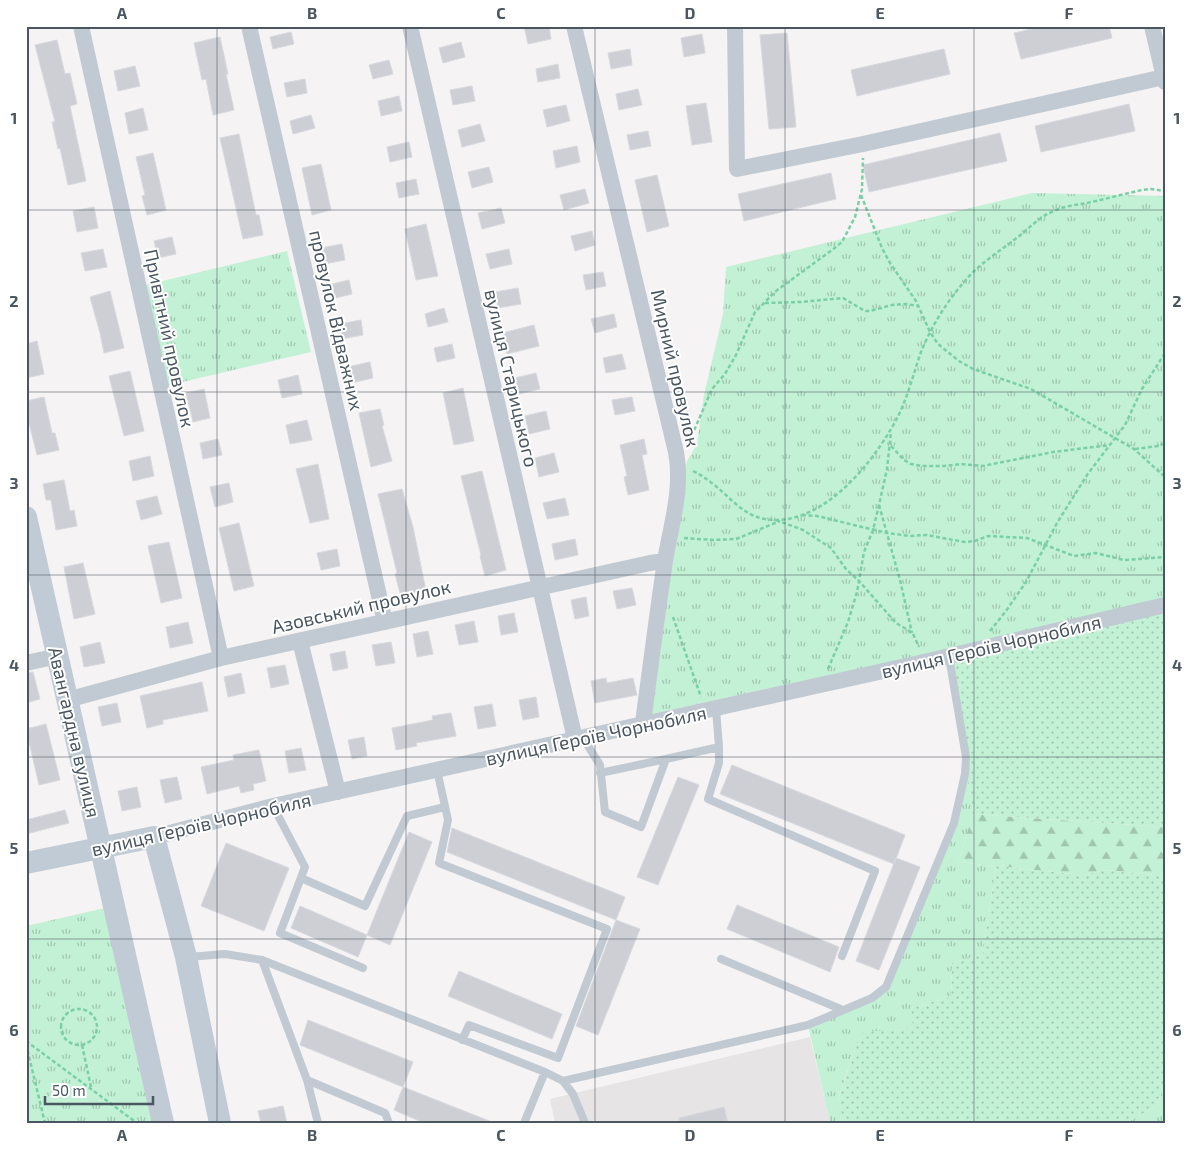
<svg xmlns="http://www.w3.org/2000/svg" width="1191" height="1149" font-family="'Exo 2',sans-serif">
<style>
.education{fill:#e6e4e5}
.grass{fill:url(#grass-tufts)}
.forest{fill:url(#forest-firs)}
.garden{fill:url(#garden-dots)}
.building{fill:#cdcfd5;stroke:#d7d9de}
.lines{fill:none;stroke-linecap:round;stroke-linejoin:round}
.path{stroke:#7ad0a6;stroke-width:2.5;stroke-dasharray:4 2.5;stroke-linecap:butt}
.lane{stroke:#c1cad2;stroke-width:8}
.street{stroke:#c1cad2;stroke-width:16}
.secondary{stroke:#c1cbd6;stroke-width:22}
.grid{fill:none;stroke:#4a5661;stroke-width:1;stroke-opacity:0.55}
.labels{text-anchor:middle;dominant-baseline:central;stroke-width:4;stroke-linejoin:round;paint-order:stroke}
.street-label{font-size:19px;fill:#4a5661;stroke:#fff}
.neatline{fill:none;stroke:#4a5661;stroke-width:2}
.grid-label{font-size:16px;text-anchor:middle;font-weight:bold;fill:#4a5661}
</style>
<defs>
<pattern id="grass-tufts" width="24" height="20" patternUnits="userSpaceOnUse" patternTransform="scale(1.25)"><rect width="24" height="20" fill="#c3f1d5"/><path d="M3 7l-1-3M5 7V3M7 7l1-3M15 17l-1-3M17 17v-4M19 17l1-3" fill="none" stroke="#a0c6b0"/></pattern>
<pattern id="forest-firs" width="22" height="20" patternUnits="userSpaceOnUse" patternTransform="scale(1.25)"><rect width="22" height="20" fill="#c3f1d5"/><path d="M5 1l3.5 6h-7zM16 11l3.5 6h-7z" fill="#a0c6b0"/></pattern>
<pattern id="garden-dots" width="8" height="8" patternUnits="userSpaceOnUse" patternTransform="scale(1.25)"><rect width="8" height="8" fill="#c3f1d5"/><path d="M2 2h.1M6 6h.1" fill="none" stroke="#a0c6b0" stroke-width="1.8" stroke-linecap="round"/></pattern>
</defs>
<rect width="100%" height="100%" fill="#f5f3f3"/>
<path class="education" d="M810 1037 830 1123H555L550 1099Z"/>
<path class="grass" d="M1032 193 1165 196V602L647 715 679 499 687 461 697 444 704 395 723 314 726 267Z
M287 251 311 352 161 387 138 287Z
M966 757 973 814 958 862 996 866 983 954 952 963 951 997 912 1007 913 1028 864 1033 856 1046 839 1096 843 1123H830L808 1025 886 987 954 823Z
M114 906 160 1123H26V926Z
M1165 1083V1123H1126L1157 1106Z"/>
<path class="forest" d="M973 814 1165 827V876L1105 870 1083 875 958 862Z"/>
<path class="garden" d="M1165 605V827L973 814 966 757 949 657Z
M996 866 1083 875 1105 870 1165 876V1083L1157 1106 1126 1123H843L839 1097 856 1046 864 1032 913 1028 911 1007 951 997 952 963 983 954Z"/>
<path class="building" d="M524 26H549L551 39 528 44Z
M1044 26H1109L1112 38 1021 59 1014 33Z
M291 32 294 44 273 49 270 37Z
M787 33 796 127 769 129 760 35Z
M702 34 705 53 684 57 681 38Z
M220 37 228 74H226L234 110 213 115 206 79 202 80 194 43Z
M57 40 65 74 70 73 77 104 70 106 86 181 68 185 60 148 58 149 52 122H55L35 45Z
M461 42 465 57 443 63 439 48Z
M630 49 632 65 611 69 608 53Z
M944 49 950 74 857 96 851 70Z
M389 60 393 74 373 79 369 65Z
M558 64 560 78 538 82 536 69Z
M135 66 140 86 118 91 114 71Z
M305 79 307 93 287 97 284 83Z
M472 86 475 101 453 105 450 90Z
M638 89 642 105 619 110 616 94Z
M399 96 402 111 381 116 378 101Z
M706 103 712 142 692 145 686 106Z
M1129 104 1135 131 1041 152 1035 126Z
M566 105 570 121 547 127 543 110Z
M143 108 148 130 129 134 125 113Z
M311 115 315 128 293 134 290 121Z
M480 124 485 141 462 147 458 130Z
M648 131 651 146 630 150 627 135Z
M1000 133 1007 161 869 192 863 165Z
M239 134 256 215H259L263 235 243 239 220 138Z
M409 142 412 157 390 162 387 147Z
M577 146 580 162 556 168 553 151Z
M153 153 166 210 147 215 142 196 145 195 136 157Z
M321 164 331 210 312 215 302 168Z
M489 167 493 182 472 188 468 172Z
M831 173 836 199 744 221 738 194Z
M657 175 669 226 647 232 635 180Z
M416 179 419 194 399 198 396 183Z
M585 189 589 203 564 210 560 195Z
M94 207 98 228 77 232 73 211Z
M501 208 505 223 482 229 478 213Z
M426 224 438 276 416 280 405 229Z
M592 231 595 245 575 251 571 236Z
M172 237 176 254 158 258 154 241Z
M342 244 345 260 324 264 321 248Z
M103 249 107 267 85 271 81 253Z
M509 249 512 264 490 269 486 254Z
M603 272 606 286 586 290 583 275Z
M349 280 352 294 331 299 328 285Z
M518 288 521 304 498 308 495 292Z
M110 291 124 348 104 353 100 333 90 297Z
M444 308 448 322 428 327 425 314Z
M614 314 617 327 595 333 591 319Z
M361 320 363 335 342 339 339 324Z
M534 325 539 346 507 354 502 333Z
M37 341 44 374 26 378V344Z
M452 344 455 358 437 362 434 348Z
M622 354 626 369 606 373 603 358Z
M370 362 373 378 351 383 347 367Z
M130 371 144 431 124 436 109 376Z
M536 373 540 389 519 394 515 378Z
M298 375 302 394 282 398 278 380Z
M463 388 474 441 454 445 443 393Z
M204 389 210 418 193 422 186 393Z
M44 397 52 433H55L59 450 37 455 26 411V401Z
M632 397 635 411 615 415 612 400Z
M380 409 384 425 382 426 392 461 371 467 359 413Z
M546 411 550 429 529 434 525 416Z
M307 420 312 440 290 444 286 425Z
M218 439 222 455 203 459 200 443Z
M644 439 647 454 642 455 649 490 628 495 624 477 627 476 620 445Z
M554 453 559 472 539 477 535 458Z
M150 456 154 476 133 481 129 461Z
M318 464 329 519 310 523 296 469Z
M482 471 506 570 485 576 480 556 481 555 461 476Z
M64 480 70 511 74 510 77 526 56 530 51 500H46L43 484Z
M229 483 233 502 215 507 210 487Z
M402 489 413 527 426 591 401 597 395 574 397 573 378 494Z
M157 496 162 514 141 520 136 501Z
M565 498 569 515 547 519 543 503Z
M239 523 254 586 234 591 219 528Z
M575 539 578 555 555 560 552 544Z
M169 542 182 598 161 603 148 546Z
M337 549 340 566 321 570 317 553Z
M83 563 95 614 74 619 64 567Z
M632 588 636 605 617 609 613 591Z
M586 597 589 616 575 619 571 600Z
M514 613 518 632 501 635 498 616Z
M474 621 478 642 459 645 455 625Z
M188 622 193 643 170 648 166 627Z
M428 631 433 654 417 657 413 634Z
M100 642 105 663 84 667 80 647Z
M391 642 395 663 376 666 372 645Z
M345 651 348 668 333 671 330 654Z
M285 665 289 684 271 688 267 668Z
M33 672 40 699 26 703V673Z
M241 673 245 693 228 697 224 677Z
M606 678 607 683 633 678 637 695 595 703 591 681Z
M202 682 208 711 163 720V724L147 728 140 696Z
M536 697 539 717 523 720 519 700Z
M117 703 121 722 102 726 98 707Z
M492 704 496 726 478 729 474 707Z
M451 713 456 736 416 743 417 746 396 750 392 728 433 720 432 716Z
M46 724 60 780 39 785 26 729Z
M364 737 367 756 352 759 348 740Z
M301 748 306 770 289 773 285 751Z
M259 750 266 781 253 784 254 790 241 793 239 786 207 794 201 767 234 760 233 755Z
M732 765 905 835 894 864 720 794Z
M177 777 182 799 165 803 160 780Z
M678 777 699 785 658 885 637 877Z
M137 787 141 807 122 811 118 791Z
M65 810 69 823 26 834V820Z
M452 828 625 897 616 920 447 852Z
M409 832 432 842 390 945 367 935Z
M226 843 289 868 264 931 201 906Z
M896 858 920 867 879 970 856 961Z
M737 905 839 947 830 972 727 929Z
M300 906 367 935 358 957 291 928Z
M616 920 640 929 598 1035 576 1026Z
M459 971 562 1014 552 1039 448 996Z
M308 1020 413 1062 403 1087 300 1045Z
M403 1087 492 1122 491 1123H424L394 1110Z
M283 1106 287 1123H261L258 1111Z
M724 1107 728 1123H680L679 1118Z"/>
<g class="lines">
<path class="path" d="M861 195 882 248 890 263 916 301 930 332 938 344 959 361 973 369 1031 389 1115 438 1134 449 1165 477
M765 303 801 302 843 298 865 311H870L892 305 906 304 918 306
M689 442 712 389 725 374 736 355 755 312 776 291 832 250 842 242 855 217 862 189 863 158
M891 446 904 460 911 464 921 466H944L961 464 983 466 1053 452 1110 445
M1135 449 1158 446 1165 443
M693 471C699 474 704 477 709 481 728 494 741 515 765 519 818 528 867 470 891 429 906 405 912 378 921 352 931 327 947 301 965 281 979 264 997 253 1014 240 1028 230 1038 217 1054 211 1064 206 1076 205 1087 203 1105 199 1124 194 1142 190L1151 189 1165 191
M879 505 900 580 912 633
M802 515 817 516 887 533 910 536 927 535 964 542 975 541 988 536 1027 538 1074 556 1096 553 1124 560 1165 557
M776 520 803 530 831 548 846 569 859 581 896 623 908 630 913 634 919 647
M684 538 713 540 736 539 780 521
M673 617 701 697
M990 631 1006 611 1026 582 1057 523 1087 475 1125 425 1142 389 1165 353
M828 669 848 622 857 592 864 552 873 530 879 505 887 469 891 432
M61 1027a18 18 0 1 1 36 0a18 18 0 1 1-36 0Z
M26 1041 137 1123
M26 1044 45 1123
M82 1045 91 1087"/>
<path class="lane" d="M583 738 600 765 605 812 641 827 666 759 719 747 716 709
M719 747V763L708 799 875 871 842 956
M437 770 448 820 439 863 607 929 558 1058 469 1025 462 1040
M600 773 666 759
M273 806 305 867 280 933 363 968
M301 878 365 906 407 816 445 807
M188 957 225 954 262 960 545 1072 563 1081 573 1094 585 1123
M721 959 843 1010
M262 960 307 1080 318 1123
M307 1080 385 1113 389 1123
M563 1081 808 1025 872 998 886 987 954 823 965 774 966 757 949 657
M524 1123 545 1072"/>
<path class="street" d="M81 26 221 658
M249 26 385 622
M410 26 575 739
M574 26 676 452C683 488 671 525 665 561 657 615 650 669 643 723
M735 26 737 169 863 144 1164 77
M1152 26 1165 82
M300 641 338 792
M26 663 58 656
M67 700 221 658 650 563 665 561
M154 837 273 806 924 662 1165 605"/>
<path class="secondary" d="M26 517 163 1123
M26 863 154 837 186 957 220 1123"/>
</g>
<path class="grid" d="M217 26V1123M406 26V1123M595 26V1123M785 26V1123M974 26V1123M26 210H1165M26 392H1165M26 575H1165M26 757H1165M26 939H1165"/>
<g class="labels">
<g class="street-label">
<text transform="translate(337 320) rotate(77)">провулок Відважних</text>
<text transform="translate(170 338) rotate(78)">Привітний провулок</text>
<text transform="translate(676 368) rotate(77)">Мирний провулок</text>
<text transform="translate(512 378) rotate(77)">вулиця Старицького</text>
<text transform="translate(361 606) rotate(-13)">Азовський провулок</text>
<text transform="translate(991 646) rotate(-13)">вулиця Героїв Чорнобиля</text>
<text transform="translate(75 732) rotate(77)">Авангардна вулиця</text>
<text transform="translate(596 735) rotate(-12)">вулиця Героїв Чорнобиля</text>
<text transform="translate(201 824) rotate(-13)">вулиця Героїв Чорнобиля</text>
</g>
</g>
<rect width="1191" height="1149" fill="none" stroke="#ffffff" stroke-width="55"/>
<path d="M45 1096v8h108v-8" fill="none" stroke="#4a5661" stroke-width="2.5"/>
<text x="52" y="1096" font-size="15" fill="#4a5661" stroke="#ffffff" stroke-width="4" paint-order="stroke">50 m</text>
<rect x="28" y="28" width="1136" height="1094" class="neatline"/>
<g class="grid-label">
<text x="122" y="19">A</text>
<text x="312" y="19">B</text>
<text x="501" y="19">C</text>
<text x="690" y="19">D</text>
<text x="880" y="19">E</text>
<text x="1069" y="19">F</text>
<text x="14" y="124">1</text>
<text x="1177" y="124">1</text>
<text x="14" y="307">2</text>
<text x="1177" y="307">2</text>
<text x="14" y="489">3</text>
<text x="1177" y="489">3</text>
<text x="14" y="671">4</text>
<text x="1177" y="671">4</text>
<text x="14" y="854">5</text>
<text x="1177" y="854">5</text>
<text x="14" y="1036">6</text>
<text x="1177" y="1036">6</text>
<text x="122" y="1141">A</text>
<text x="312" y="1141">B</text>
<text x="501" y="1141">C</text>
<text x="690" y="1141">D</text>
<text x="880" y="1141">E</text>
<text x="1069" y="1141">F</text>
</g>
</svg>
